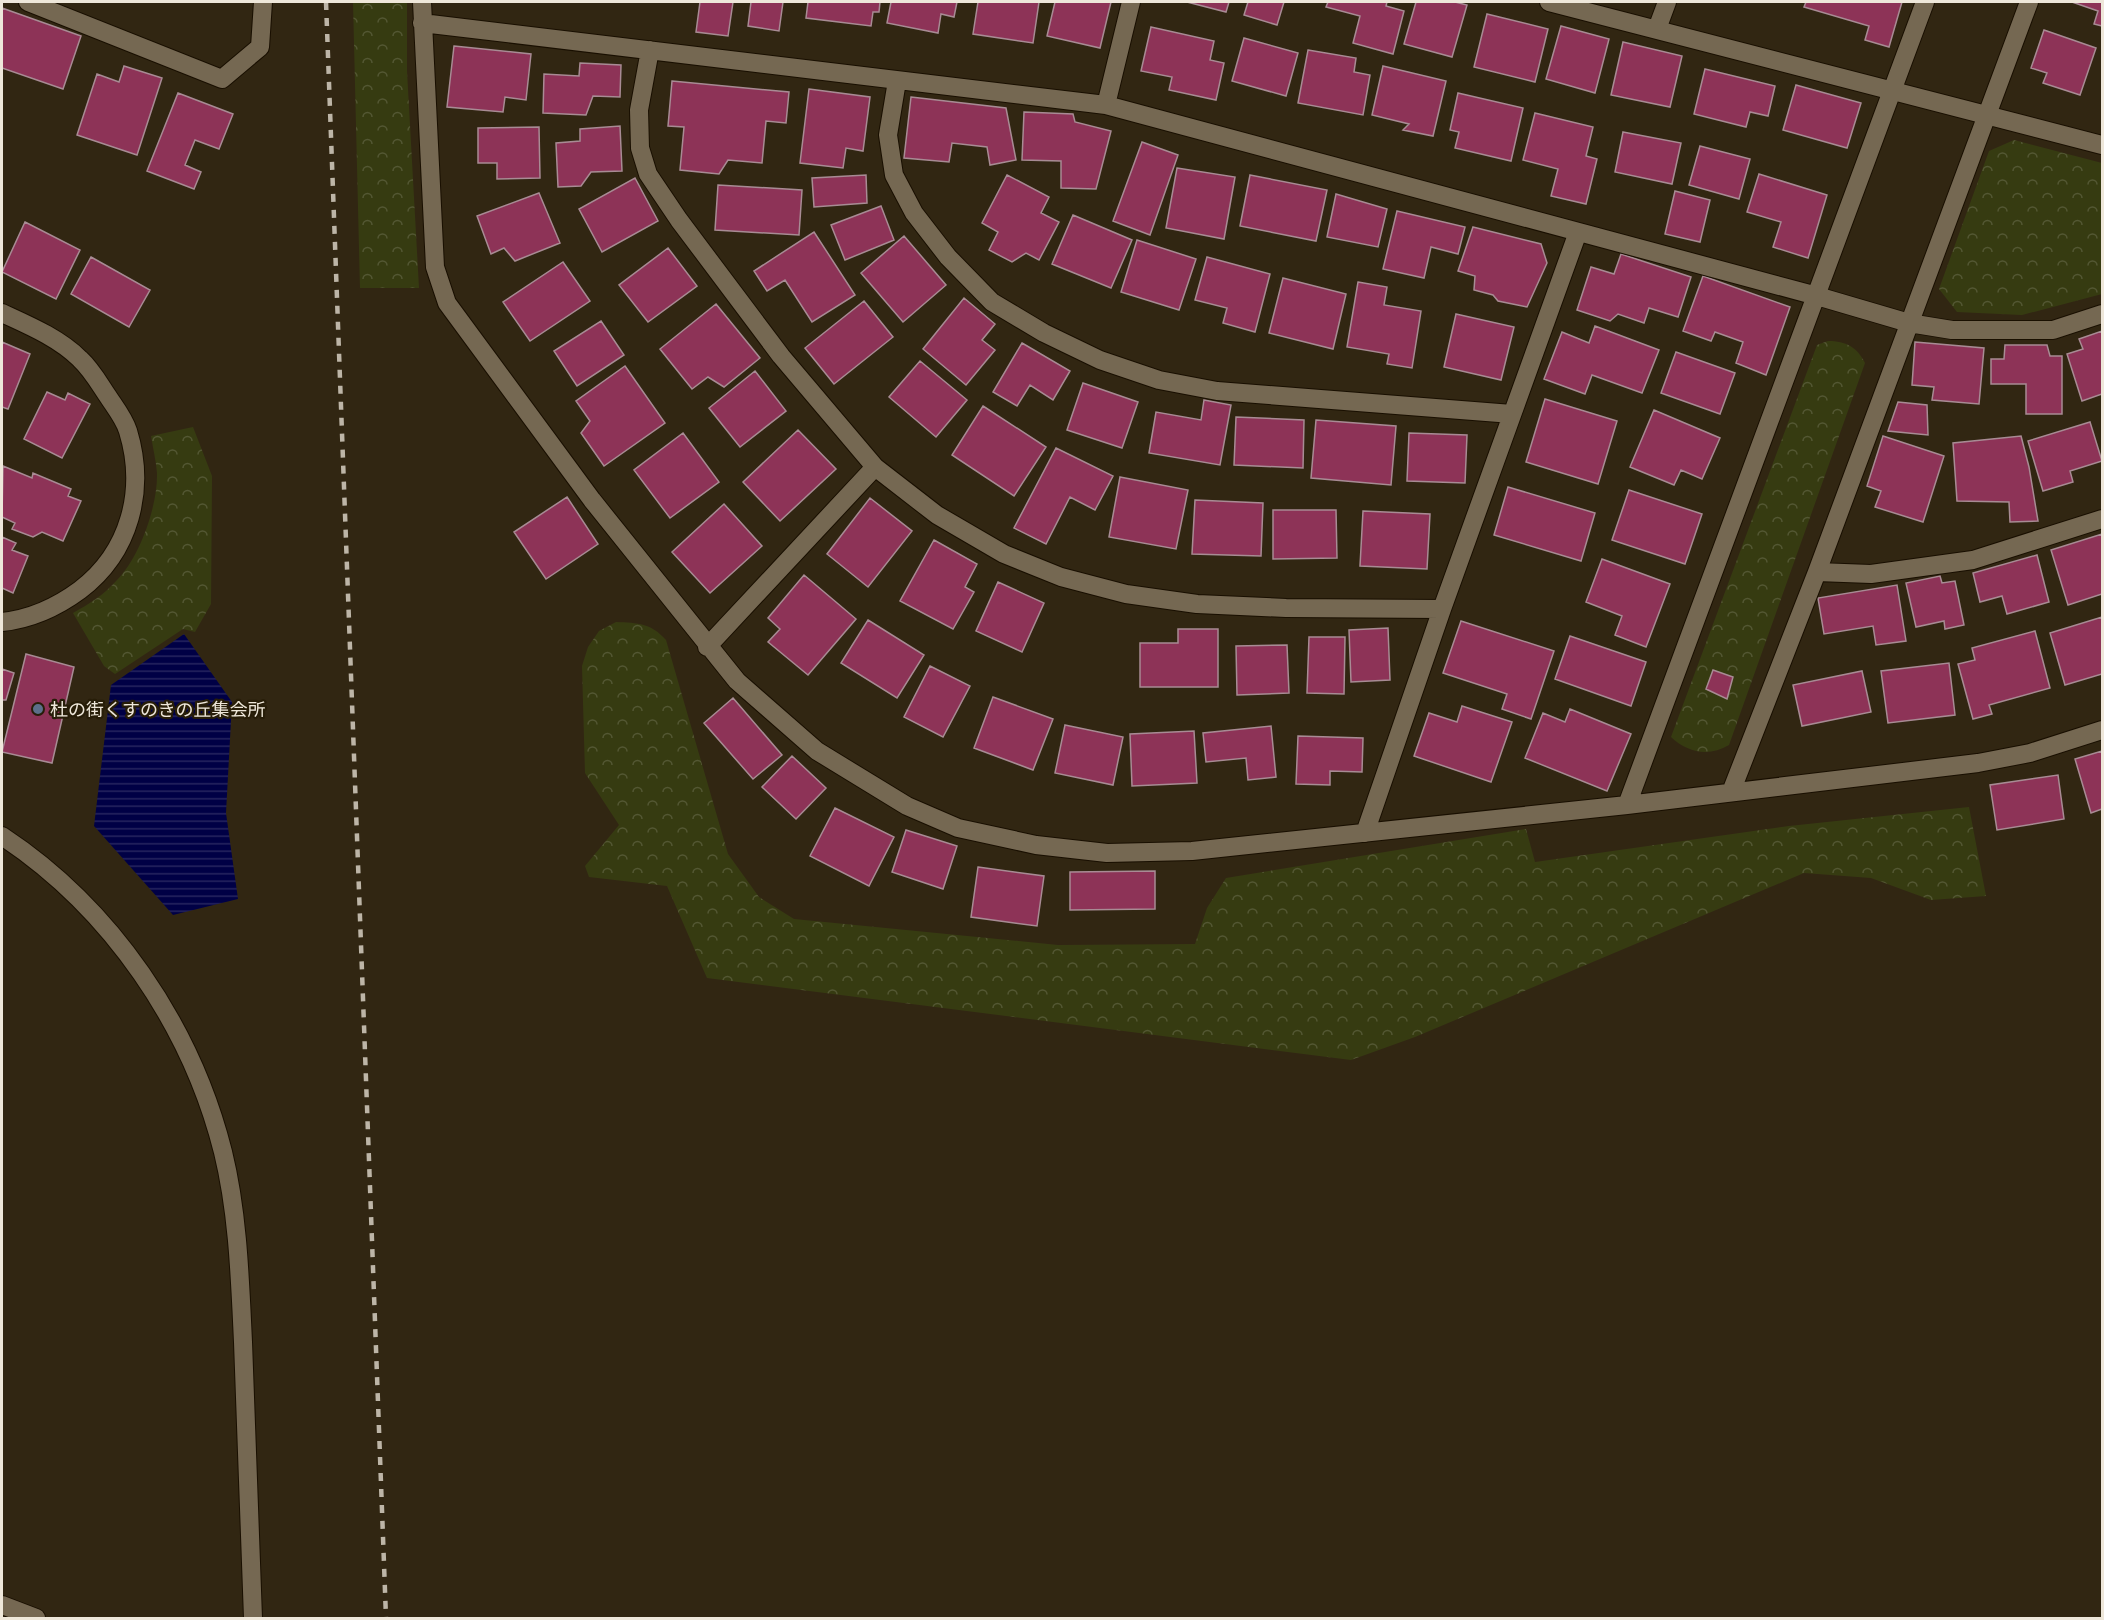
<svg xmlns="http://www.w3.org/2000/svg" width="2104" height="1620" font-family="'Public Sans','Noto Sans JP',sans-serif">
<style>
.forest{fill:url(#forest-crowns)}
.water{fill:url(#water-rules)}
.building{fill:#8d3357;stroke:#a88b94;stroke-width:1.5}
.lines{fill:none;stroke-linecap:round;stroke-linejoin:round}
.minor-casing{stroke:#190f00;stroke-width:20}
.minor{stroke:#756852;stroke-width:18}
.rail{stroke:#bdb5a7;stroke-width:4.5;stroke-dasharray:8 8;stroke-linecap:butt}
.service-dot{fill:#5c6f8a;stroke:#271d08;stroke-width:2}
.labels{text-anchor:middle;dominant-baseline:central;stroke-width:4.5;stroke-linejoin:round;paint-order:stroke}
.poi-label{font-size:18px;fill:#eee7da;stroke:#271d08;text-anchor:start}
</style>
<defs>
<pattern id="forest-crowns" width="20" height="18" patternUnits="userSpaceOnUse" patternTransform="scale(1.5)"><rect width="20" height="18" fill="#363b11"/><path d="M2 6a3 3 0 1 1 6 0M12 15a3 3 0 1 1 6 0" fill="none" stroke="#535733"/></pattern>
<pattern id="water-rules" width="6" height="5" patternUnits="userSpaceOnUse" patternTransform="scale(1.5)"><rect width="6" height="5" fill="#000045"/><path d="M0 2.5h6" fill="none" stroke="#26255f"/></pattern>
</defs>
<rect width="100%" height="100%" fill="#312612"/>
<path class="forest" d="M353 2H407V71L419 288H360Z
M2014 140 2102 163V294L2022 315 1957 312 1939 289 1989 151Z
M1828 341C1846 341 1857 347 1865 363L1729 745C1709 757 1688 753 1671 737L1817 345Z
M193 427 212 476 211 604 195 632 183 629 115 674 104 666 73 613C89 604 104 595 117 580 140 557 158 505 157 473 156 461 153 448 151 436Z
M616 622C638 623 651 623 666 640L728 854 759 897 794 919 1058 945 1195 944 1207 908 1226 878 1526 829 1535 862 1789 826 1969 807 1986 896 1931 900 1871 878 1804 873 1415 1037 1351 1060 707 978 667 886 589 877 585 866 619 825 585 773 582 666 588 647 599 631Z"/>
<path class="water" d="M184 634 232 702 226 813 238 899 173 915 94 826 111 685Z"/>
<path class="building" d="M700 2H733L728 36 696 32Z
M751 2H783L779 31 748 26Z
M808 2H880L879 12H873L871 26 806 18Z
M891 2H957L954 17 941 14 938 33 887 23Z
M978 2H1039L1033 43 973 34Z
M1055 2H1111L1100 48 1047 36Z
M1187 2H1229L1226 12Z
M1248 2H1284L1277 25 1244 15Z
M1328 2H1387L1386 6 1404 11 1393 54 1353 43 1360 16 1326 7Z
M1416 2H1455L1467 5 1452 57 1404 44Z
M1806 2H1902L1889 47 1865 40 1869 26 1804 7Z
M2072 2H2102V26L2094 24 2098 11Z
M2 8 81 36 63 89 2 68Z
M1487 14 1548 29 1535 82 1474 67Z
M1561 26 1609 39 1595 93 1546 79Z
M1151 27 1214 41 1210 60 1224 63 1216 100 1169 90 1172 77 1141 71Z
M2044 30 2096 48 2080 95 2043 83 2047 73 2031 68Z
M1244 38 1298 53 1286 96 1232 81Z
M1623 42 1682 56 1670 107 1611 95Z
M454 46 531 54 526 100 505 97 503 112 447 107Z
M1308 50 1356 58 1354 72 1370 75 1363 115 1298 103Z
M580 63 621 65 620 97 593 96 586 115 543 113 544 74 579 76Z
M124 66 162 78 137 155 77 135 97 74 119 82Z
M1383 66 1446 81 1433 136 1403 130 1409 124 1372 115Z
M1705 69 1775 86 1768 116 1750 112 1746 127 1694 114Z
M672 81 789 92 786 123 766 121 762 163 728 160 719 174 680 170 684 127 668 126Z
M1796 85 1861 103 1847 148 1783 130Z
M809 89 870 97 863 151 846 148 843 168 800 163Z
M178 93 233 114 219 149 195 140 185 165 201 172 194 189 147 171Z
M1458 93 1523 108 1511 161 1455 148 1459 132 1450 130Z
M911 97 1006 108 1016 160 990 165 987 147 952 143 949 162 904 158Z
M1024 112 1073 114 1075 122 1111 131 1096 189 1061 188V161L1022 160Z
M1535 113 1593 127 1586 156 1597 159 1586 204 1551 196 1558 169 1523 160Z
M620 126 622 171 591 172 581 186 558 187 556 143 580 141V129Z
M539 127 540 178 497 179V163H478V128Z
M1623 132 1681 143 1672 184 1615 172Z
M1142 142 1178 155 1150 235 1113 221Z
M1700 146 1750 159 1739 199 1689 185Z
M1177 168 1235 177 1224 239 1166 228Z
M1759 174 1827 195 1808 258 1773 247 1781 222 1747 212Z
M866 175 867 203 814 207 812 178Z
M1007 175 1049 197 1041 213 1059 222 1039 260 1026 253 1012 262 989 250 998 232 982 223Z
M1250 175 1327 190 1316 241 1240 226Z
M635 178 658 221 602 252 579 209Z
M718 185 802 190 799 235 715 230Z
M1675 191 1710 200 1700 242 1665 234Z
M539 193 560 243 515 261 504 248 491 254 477 216Z
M1336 194 1387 209 1378 247 1327 237Z
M881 206 894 240 845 260 831 225Z
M1397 211 1465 227 1458 254 1431 247 1424 278 1383 269Z
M1073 215 1132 240 1111 288 1052 264Z
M25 222 80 250 56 299 2 272Z
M1473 227 1541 244 1547 263 1527 307 1498 301 1493 295 1474 290 1475 276 1458 271Z
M814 232 855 295 812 322 785 280 767 291 754 271Z
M904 236 946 285 903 322 861 273Z
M1137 240 1196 259 1179 310 1121 292Z
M668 248 697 286 648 322 619 285Z
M1621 254 1691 277 1678 317 1649 308 1644 323 1618 314 1610 321 1577 310 1591 267 1614 274Z
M91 257 150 290 129 327 71 294Z
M1207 257 1270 274 1255 332 1223 323 1227 308 1195 300Z
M563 262 590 301 530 341 503 302Z
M1703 276 1790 307 1766 375 1736 363 1743 342 1715 332 1711 341 1683 331Z
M1283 278 1346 294 1333 349 1269 333Z
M1358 282 1387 287 1384 305 1421 311 1412 368 1387 364 1389 354 1347 347Z
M964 298 995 324 982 340 995 350 966 385 923 349Z
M864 301 893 337 834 384 805 348Z
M716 304 760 358 724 387 708 377 692 389 660 349Z
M1456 314 1514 327 1501 380 1444 367Z
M601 321 624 355 577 386 554 351Z
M1595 326 1659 350 1642 393 1592 375 1585 394 1544 379 1562 332 1589 343Z
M2102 331V394L2082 401 2067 354 2083 349 2079 339Z
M2 342 30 354 8 409 2 407Z
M1915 342 1984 348 1979 404 1932 400 1934 387 1912 385Z
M1022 343 1070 371 1053 400 1030 385 1017 406 993 392Z
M2005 345H2047L2050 356H2062V414H2026V384H1991V359H2004Z
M1676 352 1735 373 1720 414 1661 393Z
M920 361 967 400 936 437 889 397Z
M625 366 665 423 604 466 581 433 590 421 576 401Z
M755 371 786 411 740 447 709 408Z
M1083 383 1138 402 1122 448 1067 430Z
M47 392 65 400 68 393 90 404 62 458 24 439Z
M1545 399 1617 421 1598 484 1526 462Z
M1204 400 1231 405 1220 465 1149 453 1156 412 1201 420Z
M1898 402 1927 405 1928 435 1888 431Z
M983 406 1046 447 1014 496 952 455Z
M1654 410 1720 438 1702 479 1681 470 1674 485 1630 467Z
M1236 417 1304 420 1303 468 1234 465Z
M1316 420 1396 426 1391 485 1311 478Z
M2090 422 2102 461 2070 471 2073 482 2043 491 2028 441Z
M798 430 836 469 780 521 743 482Z
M683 433 719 482 670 518 634 470Z
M1409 433 1467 435 1465 483 1407 481Z
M1883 436 1944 456 1923 522 1875 507 1881 491 1867 486Z
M2021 436 2029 467 2038 521 2010 522 2009 502 1957 501 1953 443Z
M1056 448 1113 476 1095 510 1070 497 1046 544 1014 528Z
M3 466 32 478 33 473 71 489 68 496 81 501 63 541 42 532 33 537 12 529 15 523 2 517Z
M1120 477 1188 490 1176 549 1109 537Z
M1508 487 1595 513 1581 561 1494 535Z
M1629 490 1702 514 1685 564 1612 540Z
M567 497 598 544 546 579 514 532Z
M870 498 912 531 868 587 827 554Z
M1195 500 1263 503 1261 556 1192 554Z
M724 504 762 546 710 593 672 552Z
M1273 510H1336L1337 558 1273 559Z
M1363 511 1430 514 1427 569 1360 566Z
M2102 534V594L2068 605 2051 550Z
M2 537 16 543 12 550 28 556 13 593 2 588Z
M934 540 977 564 965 587 974 592 953 629 900 601Z
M2037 555 2049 602 2007 614 2002 596 1980 602 1973 573Z
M1602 559 1670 584 1646 647 1615 635 1622 616 1586 602Z
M804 575 856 619 808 675 768 642 780 629 768 618Z
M1940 576 1942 583 1955 581 1964 625 1945 629 1944 621 1916 627 1906 583Z
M998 582 1044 603 1022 652 976 631Z
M1897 585 1906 641 1876 645 1873 626 1824 634 1818 598Z
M2102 617V674L2065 685 2050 633Z
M868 620 924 655 897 698 841 663Z
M1461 621 1554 651 1531 719 1502 709 1507 694 1443 673Z
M1388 628 1390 680 1351 682 1349 630Z
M1178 629H1218V687H1140V643H1178Z
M2035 631 2050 688 1989 705 1992 714 1973 719 1958 664 1975 660 1972 648Z
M1570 636 1646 662 1631 706 1555 679Z
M1309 637H1345L1344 694 1307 693Z
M1287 645 1289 693 1237 695 1236 646Z
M26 654 74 667 52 763 2 752Z
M1949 663 1955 715 1888 723 1881 671Z
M930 666 970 686 943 737 904 717Z
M2 669 14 673 6 700H2Z
M1713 670 1733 677 1727 699 1706 689Z
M1862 671 1871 712 1802 726 1793 685Z
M993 697 1053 719 1033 770 974 748Z
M733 698 782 755 753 779 704 723Z
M1462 706 1512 722 1491 782 1414 756 1429 713 1457 722Z
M1570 709 1631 734 1607 791 1525 758 1543 713 1565 722Z
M1065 725 1123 737 1113 785 1055 773Z
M1271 726 1276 777 1248 780 1246 758 1206 762 1203 733Z
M1194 731 1197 783 1132 786 1130 734Z
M1298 736 1363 738 1362 772 1330 771V785L1296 784Z
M2102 751V809L2091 813 2075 759Z
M792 756 826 788 796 819 762 787Z
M2058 775 2064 819 1997 830 1990 785Z
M835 808 894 837 869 886 810 856Z
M906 830 957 846 943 889 892 872Z
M978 867 1044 876 1037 926 971 917Z
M1155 871V909L1070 910V872Z"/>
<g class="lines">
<g class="minor-casing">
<path id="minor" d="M28 2 222 79 260 47 263 2
M422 2 435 267 447 303 592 500 737 681 817 751 907 806 958 828 1036 845 1107 853 1192 851 1627 805 1978 763 2030 753 2102 730
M1549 2 2102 145
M422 23 1106 105 1817 296 1909 323 1952 330H2053L2102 314
M1657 29 1667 2
M650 50 639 110 640 148 648 174 679 220 781 356 875 467 937 515 1004 554 1061 577 1126 594 1197 604 1286 608 1442 609
M897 81 888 135 894 175 914 213 948 257 992 302 1044 333 1100 360 1159 380 1217 391 1512 414
M1106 105 1131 2
M2 313C28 325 59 338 80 359 91 369 99 383 107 395 114 406 124 418 128 431 146 490 130 552 80 590 57 607 31 619 2 622
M1817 572 1871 574 1973 560 2102 519
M707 647 875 467
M1731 792 1817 572 2029 2
M1627 805 1925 2
M1365 833 1442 609 1578 232
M2 836C111 908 191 1025 223 1152 238 1213 240 1279 243 1342 247 1434 250 1526 253 1618
M2 1605 36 1618"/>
</g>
<use href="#minor" class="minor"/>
<path class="rail" d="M326 2 386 1618"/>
</g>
<circle class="service-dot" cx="38" cy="709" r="6"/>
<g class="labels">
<g class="poi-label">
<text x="50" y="709">杜の街くすのきの丘集会所</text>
</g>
</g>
<rect width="2104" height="1620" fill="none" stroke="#eee7da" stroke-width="6"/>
</svg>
